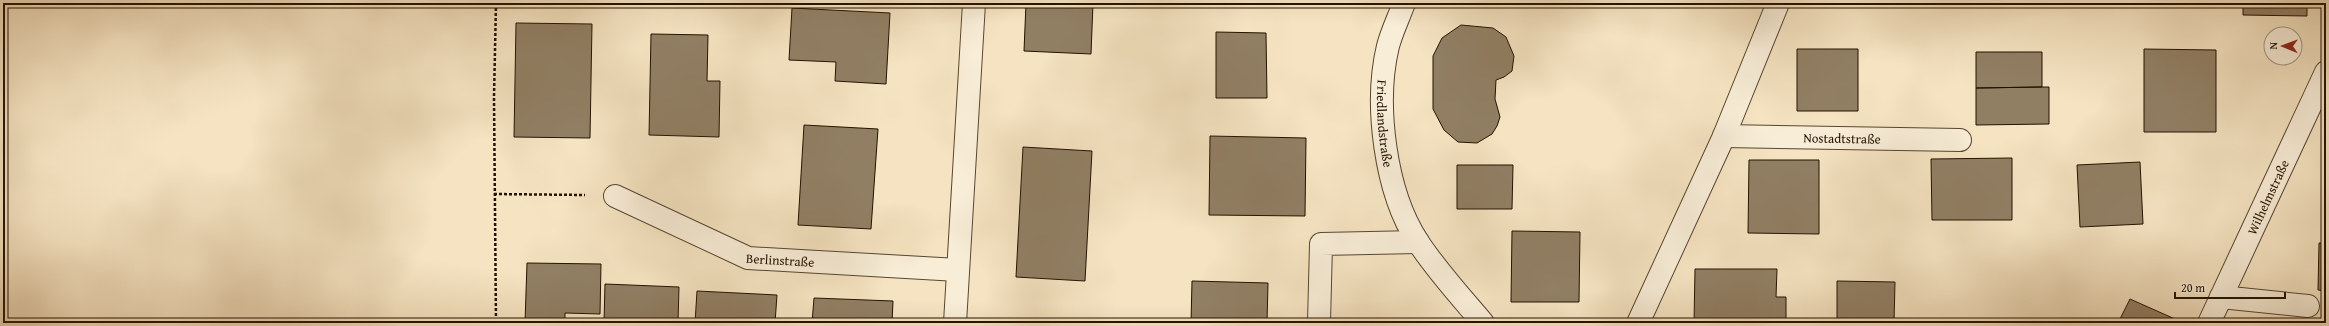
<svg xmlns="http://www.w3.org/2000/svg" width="2329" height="326" font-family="'Gentium Book Plus',serif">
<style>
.building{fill:#917f64;stroke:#241200}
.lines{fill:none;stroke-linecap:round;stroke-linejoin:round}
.minor-casing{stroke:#584630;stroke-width:24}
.path{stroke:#241200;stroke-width:2.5;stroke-dasharray:3 2;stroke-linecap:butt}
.minor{stroke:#f8edd7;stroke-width:22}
.labels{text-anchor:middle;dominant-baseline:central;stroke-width:3.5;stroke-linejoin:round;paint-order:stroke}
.street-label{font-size:13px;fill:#241200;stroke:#f8edd7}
</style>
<rect width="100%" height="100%" fill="#f5e3c1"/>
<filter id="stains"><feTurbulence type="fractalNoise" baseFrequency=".005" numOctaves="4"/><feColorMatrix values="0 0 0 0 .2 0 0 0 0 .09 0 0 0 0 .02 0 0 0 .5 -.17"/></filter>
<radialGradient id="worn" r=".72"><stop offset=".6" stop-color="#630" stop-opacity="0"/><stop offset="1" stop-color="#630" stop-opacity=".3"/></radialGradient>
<path class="building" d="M1026 3H1093L1091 54 1024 51Z
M2243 3H2307V16L2243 15Z
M792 8 890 13 886 84 835 81 836 62 789 60Z
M516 23 592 24 590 138 514 137Z
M1461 25 1493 28 1506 37 1514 56 1512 71 1504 77 1496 80 1495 99 1500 117 1497 126 1492 134 1477 143 1458 142 1444 130 1433 109V56L1442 38Z
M1216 32 1266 33 1267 98H1216Z
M651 34 708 35 707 81H720L719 137 649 135Z
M1797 49H1858V111H1797Z
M2144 49 2216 50V132H2144Z
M1976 52H2042V87L1976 88Z
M2042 87H2049V124L1976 125V88Z
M804 125 878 129 871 229 798 225Z
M1210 136 1306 138 1305 216 1209 215Z
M1023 147 1092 151 1085 281 1016 277Z
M2012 158V220H1932L1931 159Z
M1749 160H1819V234L1748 233Z
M2140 162 2143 224 2080 227 2077 165Z
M1457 165H1513L1512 209H1457Z
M1512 231 1580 232 1579 302H1511Z
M2319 243H2326V291L2318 290Z
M527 263 601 264 600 314 565 313V323H525Z
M1695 269H1777L1776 297H1786V323H1694Z
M1192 281 1268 283 1267 323H1191Z
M1837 281 1895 282 1894 323H1837Z
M605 284 679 287 678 323H604Z
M697 291 777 295 775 323H695Z
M814 298 893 301 892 323H812Z
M2130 299 2184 323H2118Z"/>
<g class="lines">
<g class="minor-casing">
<g id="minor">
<path id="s1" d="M1404 3C1399 17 1392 31 1388 46 1374 104 1385 192 1418 242 1437 271 1461 297 1483 323"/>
<path id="s2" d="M1724 136 1960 140"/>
<path id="s3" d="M615 196 748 258 958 270"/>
<path d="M2221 297 2308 306"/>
<path d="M955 323 974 3"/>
<path d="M1319 323 1321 244 1418 242"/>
<path d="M1638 323 1724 136 1778 3"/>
<path id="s4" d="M2209 323 2326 72"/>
</g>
</g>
<path class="path" d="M496 3 494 97 496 323
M494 194 585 195"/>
<use href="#minor" class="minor"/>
</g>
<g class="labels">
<g class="street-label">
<text stroke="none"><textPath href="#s1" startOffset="124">Friedlandstraße</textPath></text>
<text stroke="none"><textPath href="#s2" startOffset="118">Nostadtstraße</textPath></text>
<text stroke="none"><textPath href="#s4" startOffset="139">Wilhelmstraße</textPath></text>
<text stroke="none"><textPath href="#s3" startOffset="179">Berlinstraße</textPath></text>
</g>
</g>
<rect width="2329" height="326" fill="none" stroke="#f5e3c1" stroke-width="16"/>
<rect x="4" y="4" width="2321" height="318" fill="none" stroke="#241200" stroke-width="2"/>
<rect x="8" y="8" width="2313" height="310" fill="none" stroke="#241200"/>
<g transform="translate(2283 46) rotate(271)"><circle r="19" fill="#f8edd7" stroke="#a39581"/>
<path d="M0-3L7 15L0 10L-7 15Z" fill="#8f2418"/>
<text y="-6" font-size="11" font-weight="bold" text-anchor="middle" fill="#241200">N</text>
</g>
<path d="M2175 292v6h110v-6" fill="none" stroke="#241200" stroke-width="2"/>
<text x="2181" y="292" font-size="12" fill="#241200" stroke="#f8edd7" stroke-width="3" paint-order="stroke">20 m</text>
<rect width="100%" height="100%" filter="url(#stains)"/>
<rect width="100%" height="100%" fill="url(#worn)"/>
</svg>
